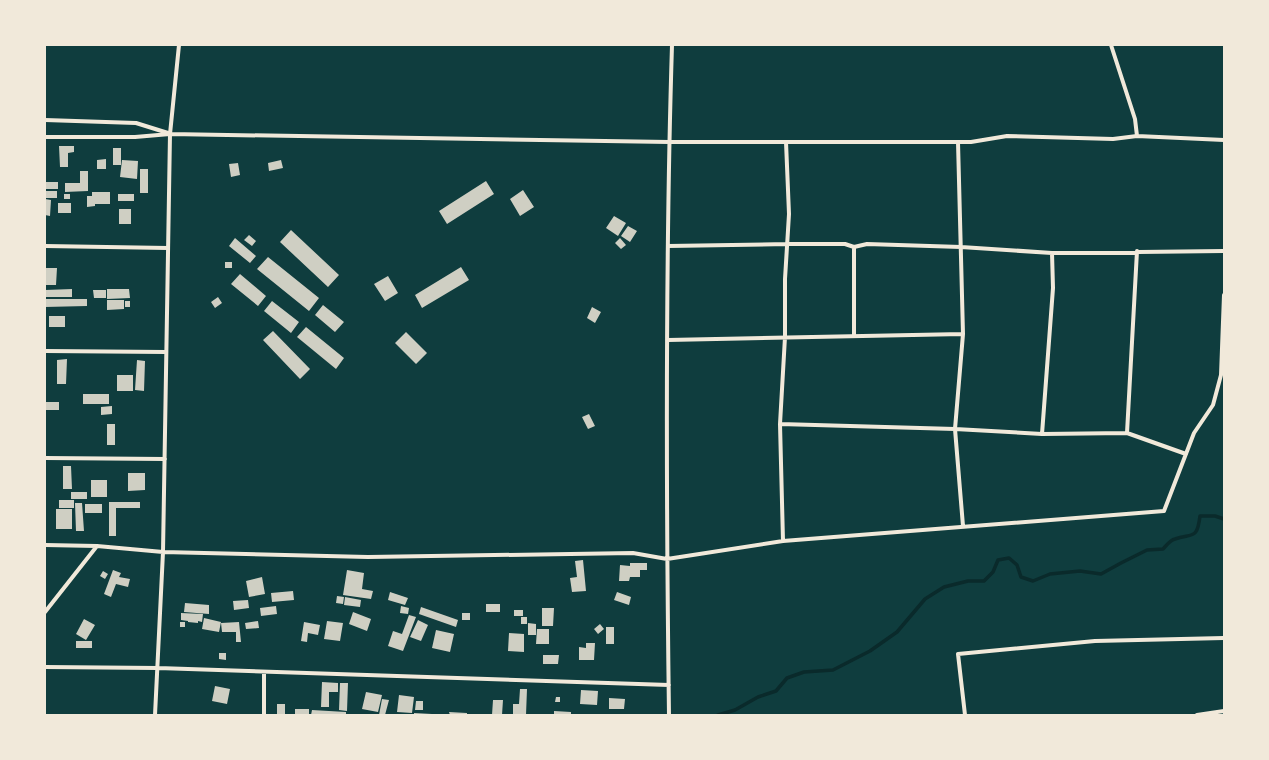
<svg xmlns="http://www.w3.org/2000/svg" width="1269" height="760" font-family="'Fira Sans Condensed',sans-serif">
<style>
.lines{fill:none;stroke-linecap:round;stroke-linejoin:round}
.stream{stroke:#0a2a2b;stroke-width:3.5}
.building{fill:#cfcfc3}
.minor{stroke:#f1e9da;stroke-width:4}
</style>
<rect width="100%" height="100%" fill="#0f3d3e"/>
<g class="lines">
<path class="stream" d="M718 715 735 710 758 697 776 691 787 678 804 672 833 670 870 651 897 632 925 599 944 587 968 581H984L993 572 998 560 1009 558 1017 565 1021 577 1033 581 1050 574 1080 571 1101 574 1121 563 1147 550 1163 549C1166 546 1170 540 1175 539 1193 533 1197 540 1200 516H1215L1224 519"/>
</g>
<path class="building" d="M59 146H74V152L68 153V167H60Z
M113 148H121V165H113Z
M106 159V169H97V160Z
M122 160 138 161 137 179 120 177Z
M281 160 283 168 269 171 268 163Z
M238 163 240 175 231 177 229 164Z
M140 169H148V193H140Z
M80 171H88V191L65 192V183H80Z
M486 181 494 194 447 224 439 211Z
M45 182H58V189H45Z
M523 190 534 207 520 216 510 199Z
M45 191H57V198H45Z
M92 192H110V204H95V206L87 207V196H92Z
M64 194H70V199H64Z
M118 194H134V201H118Z
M45 199 51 200 50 216 45 215Z
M58 203H71V213H58Z
M119 209H131V224H119Z
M614 216 626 223 618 236 606 228Z
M628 226 637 231 630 242 621 236Z
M291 230 339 275 328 287 280 242Z
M249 235 256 241 252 246 244 240Z
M235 238 256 256 250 263 229 246Z
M620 238 626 245 621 249 615 243Z
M268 257 319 298 309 311 257 269Z
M225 262H232V268H225Z
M461 267 469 280 422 308 415 295Z
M45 268H57L56 285H45Z
M240 274 266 296 258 306 231 284Z
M388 276 398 293 385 301 374 284Z
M72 289V297H45V290Z
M107 289H129L130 298 107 299Z
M93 290H106V298H94Z
M218 297 222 303 215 308 211 302Z
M45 299H87V306L45 307Z
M107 300H124V309L107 310Z
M125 301H130V307H125Z
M272 301 299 322 291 333 264 311Z
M323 305 344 322 335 332 315 315Z
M592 307 601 312 595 323 587 318Z
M49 316H65V327H49Z
M306 327 344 358 336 369 297 337Z
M273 331 310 369 300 379 263 340Z
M406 332 427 353 416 364 395 343Z
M67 359 66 384H57V360Z
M137 360 145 361 144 391 135 390Z
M117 375H133V391H117Z
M83 394H109V404H83Z
M45 402H59V410H45Z
M112 406V414L101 415V407Z
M589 414 595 426 588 429 582 417Z
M107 424H115V445H107Z
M63 466H71L72 489H63Z
M128 473H145V490L128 491Z
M91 480H107V497H91Z
M71 492H87V499H71Z
M59 500H74V508H59Z
M109 502H140V508H116V536H109Z
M75 503H82L84 531H76Z
M85 504H102V513H85Z
M56 509H72V529H56Z
M583 560 586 591 572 592 570 578 577 577 575 561Z
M630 563H647V570H640V577H630L629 581H619L620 565 630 566Z
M113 570 121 573 119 577 130 579 128 587 116 584 111 597 104 594Z
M347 570 364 573 362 589 373 591 371 599 343 595Z
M103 571 108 574 105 579 100 576Z
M262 577 265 594 249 597 246 581Z
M293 591 294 600 272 602 271 593Z
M390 592 408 598 405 605 388 600Z
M617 592 631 597 629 605 614 600Z
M337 596 344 597 343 604 336 603Z
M345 597 361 600 360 607 344 605Z
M248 600 249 608 234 610 233 601Z
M185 603 209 605V614L184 612Z
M486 604H500V612H486Z
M276 606 277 614 261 616 260 608Z
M401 606 409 608 408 614 400 613Z
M421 607 458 620 456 627 419 614Z
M542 608H554L553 626H542Z
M514 610H523V616H514Z
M353 612 371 619 367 631 349 624Z
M181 613 203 614 202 622 198 621V623L188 622V621L181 620Z
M462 613H470V620H462Z
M409 615 416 617 403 651 388 646 393 631 402 634Z
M521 617H527V624H521Z
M204 618 221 622 219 632 202 629Z
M84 619 95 625 86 640 76 634Z
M418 620 428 625 421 641 410 637Z
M258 621 259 628 246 629 245 623Z
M327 621 343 623 340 641 324 639Z
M180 622H185V627H180Z
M239 622 241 642H236V632H222L221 623Z
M304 622 320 625 318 635 308 633 307 642 301 641Z
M528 623 536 624V635H528Z
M600 624 604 629 598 634 594 629Z
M606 627H614V644H606Z
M537 629H549V644H536Z
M436 630 454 634 450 652 432 648Z
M509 633 524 634V652L508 651Z
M76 641H92V648H76Z
M586 643H595L594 660H579V647L586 648Z
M219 653H226V660L219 659Z
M543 655H559L558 664H543Z
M322 682 338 683V692H329V707H321Z
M340 683H348L347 711 339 710Z
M215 686 230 689 227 704 212 701Z
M520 689H527L526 715H513V704H519Z
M581 690 598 691 597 705 580 704Z
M366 692 382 695 378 712 362 709Z
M399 695 414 697 412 713 397 712Z
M556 697H560V702H555Z
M609 698 625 699 624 709H609Z
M382 699 389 700 385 715H379Z
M493 700H503L502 715H492Z
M416 701H423V710H415Z
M277 704H285V715H277Z
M295 709H309V715H295Z
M312 710 346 712V715H311Z
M554 711 571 712V715H554Z
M449 712 467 713V715H450Z
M414 713 432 714V715H414Z"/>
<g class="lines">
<path class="minor" d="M1111 45 1135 119 1137 136
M45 120 136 123 168 133
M45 137H135L170 134 669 142H971L1007 136 1113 139 1137 136 1224 140
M958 142 963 334 955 429 963 526
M45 246 168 248
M668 246 788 244H845L854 247 867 244 961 247 1052 253 1224 251
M854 247V336
M668 340 963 334
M45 351 166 352
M780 424 955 429 1042 434 1127 433 1186 454
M1127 433 1137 251
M1042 434 1053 288 1052 253
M45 458 165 459
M783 541 780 424 785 337V279L789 214 786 142
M45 545 97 546 163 552 368 557 633 553 667 559 783 541 1164 511 1194 433 1213 405 1221 375 1224 295
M45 612 97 546
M45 667 158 668 669 685
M155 715 163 552 170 134 179 45
M264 715V672
M669 715C666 492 665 268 672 45
M965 715 958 654 1095 641 1224 638
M1197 715 1224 711"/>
</g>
<rect width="1269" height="760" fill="none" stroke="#f1e9da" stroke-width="92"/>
</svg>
